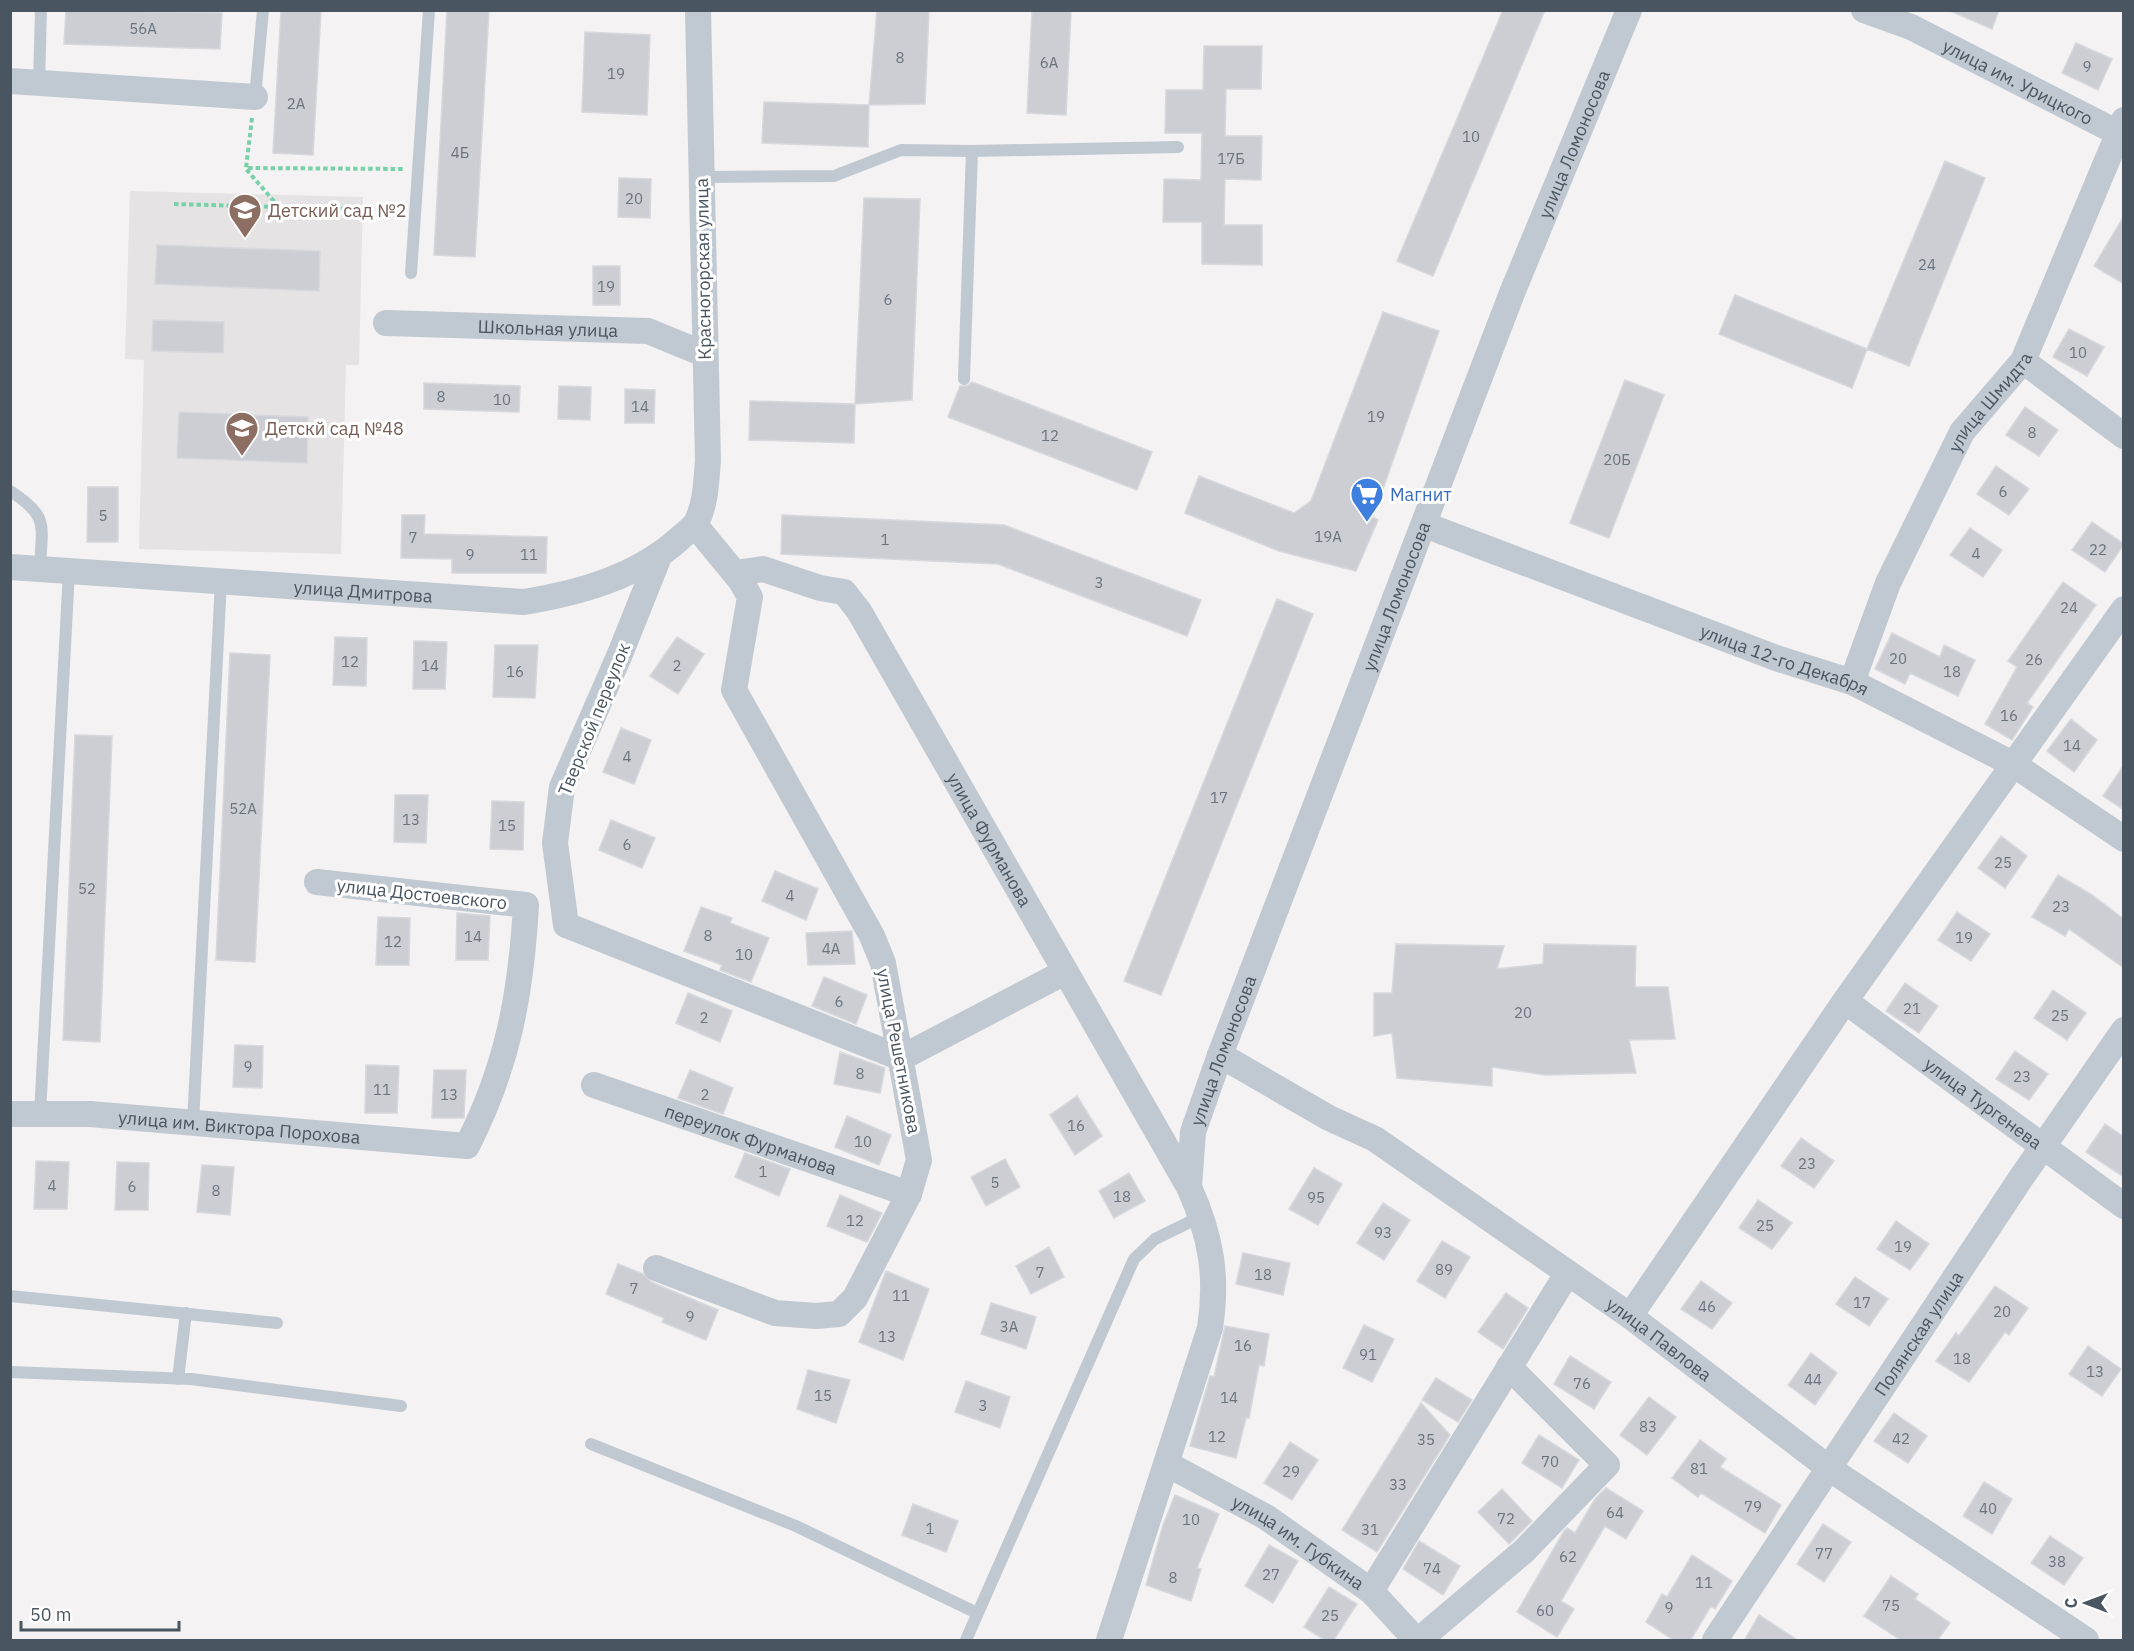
<svg xmlns="http://www.w3.org/2000/svg" width="2134" height="1651" font-family="'IBM Plex Sans',sans-serif">
<style>
.education{fill:#e5e3e4}
.building{fill:#ccced4;stroke:#d6d8dd;stroke-width:1.5}
.lines{fill:none;stroke-linecap:round;stroke-linejoin:round}
.path{stroke:#78d1a8;stroke-width:4;stroke-dasharray:4.5 3;stroke-linecap:butt}
.lane{stroke:#c0c9d1;stroke-width:12}
.street{stroke:#c0c9d1;stroke-width:26}
.labels{text-anchor:middle;dominant-baseline:central;stroke-width:6;stroke-linejoin:round;paint-order:stroke}
.number-label{font-size:15px;fill:#6a737d}
.street-label{font-size:18px;fill:#495560;stroke:#fff}
.education-label{font-size:18px;fill:#785e54;stroke:#fff;text-anchor:start}
.shop-label{font-size:18px;fill:#366cbe;stroke:#fff;text-anchor:start}
</style>
<rect width="100%" height="100%" fill="#f4f2f2"/>
<path class="education" d="M130 191 363 197 359 365H346L341 554 139 549 144 360 125 359Z"/>
<path class="building" d="M66 10 222 13 220 49 64 44Z
M281 10H321L313 155 273 153Z
M447 10H489L475 257 434 255Z
M877 10H929L925 104 869 105Z
M1032 10H1071L1066 115 1027 113Z
M1503 10H1545L1433 276 1397 261Z
M1948 10H1999L1992 29Z
M585 32 650 35 647 115 582 112Z
M2076 43 2112 59 2098 90 2062 73Z
M1204 46H1262L1261 89H1226L1225 136H1262L1261 180 1225 179 1224 225H1262V265L1202 264V222H1163L1164 179 1201 180 1202 133H1165L1166 90H1203Z
M764 102 869 105 868 147 762 143Z
M1945 161 1985 178 1909 366 1867 349Z
M619 178 651 179 650 218 618 217Z
M864 198 920 199 912 400 855 404Z
M2124 216V284L2094 266Z
M157 245 320 251 319 291 155 284Z
M593 266H620V305H593Z
M1735 295 1867 349 1852 388 1719 334Z
M1383 312 1439 331 1373 517 1378 520 1356 571 1279 551 1185 513 1199 476 1294 513 1311 501Z
M153 320 224 322 223 353 152 351Z
M2069 329 2104 347 2087 376 2053 357Z
M1625 380 1664 395 1609 538 1570 523Z
M972 382 1152 452 1137 490 948 417 960 386H967Z
M424 383 520 386 519 412 424 409Z
M559 386 591 387 590 420 558 419Z
M625 389 655 390 654 423H625Z
M750 401 855 404 854 443 749 440Z
M2025 407 2058 430 2039 456 2006 435Z
M179 412 308 417 307 463 177 458Z
M1996 466 2029 489 2009 515 1977 494Z
M88 487H118V542H87Z
M402 515H425L424 534 547 537 546 573H452V559L401 558Z
M782 515 1004 525 1201 600 1187 636 998 564 781 554Z
M2092 522 2124 544 2105 572 2072 550Z
M1970 528 2002 550 1983 577 1950 555Z
M2063 582 2096 605 2027 703 2033 707 2012 740 1985 724 2017 667 2008 661Z
M1277 599 1313 614 1161 995 1124 981Z
M1892 633 1940 657 1944 645 1975 660 1958 696 1910 673 1905 684 1875 669Z
M335 637 367 638 366 686 333 685Z
M677 637 704 654 678 694 650 676Z
M414 641 447 642 445 689H413Z
M495 645H538L535 698 493 697Z
M230 653 270 655 255 962 216 960Z
M2071 719 2097 740 2074 772 2047 751Z
M621 728 651 740 634 784 603 772Z
M75 735 112 736 100 1042 63 1040Z
M2124 765V810L2103 796Z
M395 795H428L426 843 394 842Z
M492 801 524 802 523 850 490 849Z
M611 820 655 838 642 868 599 850Z
M2001 836 2027 856 2005 888 1978 868Z
M775 871 818 889 806 920 762 901Z
M2058 875 2092 895 2124 919V968L2069 929 2065 936 2032 917Z
M701 907 732 918 730 923 769 938 751 982 720 970 722 965 684 951Z
M1957 912 1990 934 1971 961 1938 940Z
M457 913 490 916 488 960H456Z
M378 917 410 918 409 965H376Z
M852 931 855 964 808 965 806 933Z
M1396 944 1504 946 1497 969 1543 964 1544 944 1636 946 1635 987H1668L1675 1039 1629 1040 1636 1073 1545 1075 1492 1067V1086L1397 1078 1392 1033 1374 1036V993H1392Z
M824 977 867 995 856 1024 812 1006Z
M1905 983 1938 1006 1919 1033 1886 1011Z
M2053 990 2086 1013 2067 1040 2034 1018Z
M688 993 732 1011 720 1042 676 1023Z
M235 1045 263 1046 262 1088 233 1087Z
M2015 1051 2048 1074 2029 1100 1996 1079Z
M840 1052 885 1068 880 1093 834 1084Z
M366 1065 399 1066 397 1113H365Z
M434 1070H466L464 1118H432Z
M690 1070 733 1088 723 1114 678 1098Z
M1077 1096 1102 1136 1075 1155 1050 1115Z
M847 1116 891 1135 879 1165 835 1147Z
M2105 1124 2124 1137V1177L2086 1152Z
M1801 1138 1834 1161 1814 1188 1781 1166Z
M745 1153 790 1169 779 1196 735 1177Z
M1005 1159 1020 1187 986 1206 971 1177Z
M36 1161 69 1162 67 1209H34Z
M117 1162 149 1163 148 1210H115Z
M202 1165 234 1167 230 1215 197 1212Z
M1314 1168 1342 1184 1318 1225 1289 1209Z
M1129 1173 1145 1201 1114 1218 1099 1191Z
M840 1195 882 1213 867 1242 827 1226Z
M1758 1200 1792 1223 1772 1249 1739 1228Z
M1383 1203 1410 1220 1384 1260 1357 1243Z
M1896 1221 1929 1244 1910 1270 1877 1249Z
M1442 1241 1470 1257 1445 1298 1417 1281Z
M1049 1247 1064 1277 1031 1294 1016 1266Z
M1243 1253 1290 1263 1283 1295 1236 1284Z
M618 1264 643 1274 651 1282 718 1310 706 1340 662 1322 664 1318 606 1294Z
M886 1271 929 1289 903 1360 859 1342Z
M1855 1277 1888 1299 1869 1326 1836 1304Z
M1701 1281 1732 1303 1712 1329 1681 1309Z
M1995 1286 2028 1308 2009 1335 2005 1332 1969 1382 1936 1361 1956 1333 1959 1336Z
M1506 1293 1528 1308 1503 1349 1478 1332Z
M991 1303 1036 1317 1026 1349 981 1334Z
M1364 1325 1394 1339 1372 1382 1343 1368Z
M1225 1326 1269 1334 1264 1366 1259 1365 1249 1418H1246L1236 1458 1190 1446 1210 1376 1214 1377Z
M2088 1346 2121 1369 2102 1396 2069 1374Z
M1811 1353 1837 1373 1815 1405 1788 1385Z
M1570 1356 1611 1382 1594 1409 1554 1384Z
M808 1370 850 1380 836 1423 797 1409Z
M1436 1378 1472 1400 1458 1422 1422 1400Z
M966 1381 1010 1397 1000 1428 955 1412Z
M1649 1397 1676 1417 1647 1455 1620 1435Z
M1421 1403 1450 1435 1377 1552 1342 1530Z
M1894 1413 1927 1436 1908 1463 1874 1441Z
M1539 1435 1579 1460 1562 1488 1522 1463Z
M1700 1440 1726 1459 1720 1467 1781 1505 1765 1533 1701 1493 1698 1497 1672 1478Z
M1290 1442 1318 1460 1292 1500 1264 1483Z
M1984 1482 2012 1499 1992 1534 1963 1516Z
M1606 1488 1643 1511 1626 1539 1605 1526 1561 1601 1574 1609 1557 1637 1517 1612 1564 1531 1567 1528 1575 1533 1595 1499Z
M1502 1489 1532 1521 1509 1544 1478 1512Z
M1175 1495 1219 1514 1197 1568 1201 1569 1191 1601 1146 1585 1163 1525Z
M913 1504 958 1521 946 1552 902 1535Z
M1823 1524 1851 1542 1824 1582 1797 1564Z
M2050 1536 2083 1558 2064 1585 2031 1563Z
M1419 1541 1460 1566 1443 1595 1403 1569Z
M1269 1545 1298 1561 1273 1603 1245 1586Z
M1692 1555 1732 1581 1715 1609 1711 1606 1690 1641H1675L1646 1622 1662 1594 1667 1597Z
M1891 1576 1918 1594 1915 1599 1950 1623 1937 1641H1902L1864 1616Z
M1329 1587 1357 1604 1333 1641H1326L1304 1627Z
M1759 1615 1799 1641H1744Z"/>
<g class="lines">
<path class="path" d="M252 118 246 168 404 169
M174 204 279 207 246 169
M279 207 356 209"/>
<path class="lane" d="M39 82 41 10
M255 97 263 10
M701 177 834 176 901 150 972 151 1178 147
M411 273 429 10
M964 379 972 151
M10 491C51 517 41 526 40 570
M40 1114 69 571
M193 1123 221 581
M10 1296 277 1323
M10 1372 191 1379 401 1406
M178 1379 186 1313
M591 1444 796 1526 977 1613
M966 1640 1134 1259 1155 1239 1202 1216"/>
<g class="street">
<path id="s1" d="M1864 10 1911 27 2124 136"/>
<path d="M10 81 255 97"/>
<path id="s2" d="M386 323 648 331 704 354"/>
<path d="M2023 361 2124 436"/>
<path id="s3" d="M1425 525 1779 659 1852 682 2013 764 2124 839"/>
<path d="M660 554 620 654 562 787 555 843 566 925 901 1058 1065 972"/>
<path id="s4" d="M10 567 524 602C579 593 637 577 679 539 684 534 692 529 696 523 706 504 706 482 708 461L698 10"/>
<path id="s5" d="M735 573 763 569 820 588 844 592 859 611 1189 1187C1211 1236 1218 1276 1210 1328L1109 1640"/>
<path id="s6" d="M1852 682 1888 583 1962 432 2023 361 2124 120"/>
<path id="s7" d="M1845 1001 2124 1206"/>
<path id="s8" d="M1220 1055 1329 1118 1375 1139 1630 1316 1830 1469 2086 1640"/>
<path id="s9" d="M594 1085 909 1194"/>
<path id="s10" d="M10 1114H90L467 1146C508 1066 521 994 526 905L317 882"/>
<path id="s11" d="M1189 1187 1193 1132 1220 1055 1512 293 1629 10"/>
<path d="M656 1268 775 1313 816 1316 839 1314 855 1298 909 1194 919 1160 883 963 872 936 734 690 750 597 741 581 695 525"/>
<path d="M1630 1316 1845 1001 2124 609"/>
<path id="s12" d="M1167 1464 1266 1517 1371 1591 1416 1640"/>
<path d="M1371 1591 1567 1274"/>
<path d="M1419 1640 1524 1551 1607 1465 1509 1367"/>
<path id="s13" d="M1715 1640 2021 1178 2124 1030"/>
</g>
</g>
<defs>
<g id="school-pin" transform="scale(1.725)"><path d="M0 17L-7.5 6A9.5 9.5 0 1 1 7.5 6Z" fill="#8d6e63" stroke="#fff"/><path d="M0-5L7-2L0 1L-7-2ZM-4 1L0 2.5L4 1V4Q0 6-4 4Z" fill="#fff"/></g>
<g id="supermarket-pin" transform="scale(1.725)"><path d="M0 17L-7.5 6A9.5 9.5 0 1 1 7.5 6Z" fill="#3f7fe0" stroke="#fff"/><path d="M-6-5.5h2.5l.6 2H6L4.5 2H-2.5L-4.4-4H-6ZM-1.5 3.2a1.3 1.3 0 1 0 .1 0ZM3 3.2a1.3 1.3 0 1 0 .1 0Z" fill="#fff"/></g>
</defs>
<g fill-rule="evenodd">
<use href="#school-pin" x="245" y="210"/>
<use href="#school-pin" x="242" y="428"/>
<use href="#supermarket-pin" x="1367" y="494"/>
</g>
<g class="labels">
<g class="number-label">
<text x="143" y="28">56А</text>
<text x="900" y="57">8</text>
<text x="1049" y="62">6А</text>
<text x="2087" y="66">9</text>
<text x="616" y="73">19</text>
<text x="296" y="103">2А</text>
<text x="1471" y="136">10</text>
<text x="460" y="152">4Б</text>
<text x="1231" y="158">17Б</text>
<text x="634" y="198">20</text>
<text x="1927" y="264">24</text>
<text x="606" y="286">19</text>
<text x="888" y="299">6</text>
<text x="2078" y="352">10</text>
<text x="441" y="396">8</text>
<text x="502" y="399">10</text>
<text x="640" y="406">14</text>
<text x="1376" y="416">19</text>
<text x="2032" y="432">8</text>
<text x="1050" y="435">12</text>
<text x="1617" y="459">20Б</text>
<text x="2003" y="491">6</text>
<text x="103" y="515">5</text>
<text x="1328" y="536">19А</text>
<text x="413" y="537">7</text>
<text x="885" y="539">1</text>
<text x="2098" y="549">22</text>
<text x="1976" y="553">4</text>
<text x="470" y="554">9</text>
<text x="529" y="554">11</text>
<text x="1099" y="582">3</text>
<text x="2069" y="607">24</text>
<text x="1898" y="658">20</text>
<text x="2034" y="659">26</text>
<text x="350" y="661">12</text>
<text x="430" y="665">14</text>
<text x="677" y="665">2</text>
<text x="515" y="671">16</text>
<text x="1952" y="671">18</text>
<text x="2009" y="715">16</text>
<text x="2072" y="745">14</text>
<text x="627" y="756">4</text>
<text x="1219" y="797">17</text>
<text x="243" y="808">52А</text>
<text x="411" y="819">13</text>
<text x="507" y="825">15</text>
<text x="627" y="844">6</text>
<text x="2003" y="862">25</text>
<text x="87" y="888">52</text>
<text x="790" y="895">4</text>
<text x="2061" y="906">23</text>
<text x="708" y="935">8</text>
<text x="473" y="936">14</text>
<text x="1964" y="937">19</text>
<text x="393" y="941">12</text>
<text x="831" y="948">4А</text>
<text x="744" y="954">10</text>
<text x="839" y="1001">6</text>
<text x="1912" y="1008">21</text>
<text x="1523" y="1012">20</text>
<text x="2060" y="1015">25</text>
<text x="704" y="1017">2</text>
<text x="248" y="1066">9</text>
<text x="860" y="1073">8</text>
<text x="2022" y="1076">23</text>
<text x="382" y="1089">11</text>
<text x="449" y="1094">13</text>
<text x="705" y="1094">2</text>
<text x="1076" y="1125">16</text>
<text x="863" y="1141">10</text>
<text x="1807" y="1163">23</text>
<text x="763" y="1171">1</text>
<text x="995" y="1182">5</text>
<text x="52" y="1185">4</text>
<text x="132" y="1186">6</text>
<text x="216" y="1190">8</text>
<text x="1122" y="1196">18</text>
<text x="1316" y="1197">95</text>
<text x="855" y="1220">12</text>
<text x="1765" y="1225">25</text>
<text x="1383" y="1232">93</text>
<text x="1903" y="1246">19</text>
<text x="1444" y="1269">89</text>
<text x="1040" y="1272">7</text>
<text x="1263" y="1274">18</text>
<text x="634" y="1288">7</text>
<text x="901" y="1295">11</text>
<text x="1862" y="1302">17</text>
<text x="1707" y="1306">46</text>
<text x="2002" y="1311">20</text>
<text x="690" y="1316">9</text>
<text x="1009" y="1326">3А</text>
<text x="887" y="1336">13</text>
<text x="1243" y="1345">16</text>
<text x="1368" y="1354">91</text>
<text x="1962" y="1358">18</text>
<text x="2095" y="1371">13</text>
<text x="1813" y="1379">44</text>
<text x="1582" y="1383">76</text>
<text x="823" y="1395">15</text>
<text x="1229" y="1397">14</text>
<text x="983" y="1405">3</text>
<text x="1648" y="1426">83</text>
<text x="1217" y="1436">12</text>
<text x="1901" y="1438">42</text>
<text x="1426" y="1439">35</text>
<text x="1550" y="1461">70</text>
<text x="1699" y="1468">81</text>
<text x="1291" y="1471">29</text>
<text x="1398" y="1484">33</text>
<text x="1753" y="1506">79</text>
<text x="1988" y="1508">40</text>
<text x="1615" y="1512">64</text>
<text x="1506" y="1518">72</text>
<text x="1191" y="1519">10</text>
<text x="930" y="1528">1</text>
<text x="1370" y="1529">31</text>
<text x="1824" y="1553">77</text>
<text x="1568" y="1556">62</text>
<text x="2057" y="1561">38</text>
<text x="1432" y="1568">74</text>
<text x="1271" y="1574">27</text>
<text x="1173" y="1577">8</text>
<text x="1704" y="1582">11</text>
<text x="1891" y="1605">75</text>
<text x="1669" y="1607">9</text>
<text x="1545" y="1610">60</text>
<text x="1330" y="1615">25</text>
</g>
<g class="street-label">
<text stroke="none"><textPath href="#s1" startOffset="170">улица им. Урицкого</textPath></text>
<text stroke="none"><textPath href="#s11" startOffset="1114">улица Ломоносова</textPath></text>
<text transform="translate(703 269) rotate(-91)">Красногорская улица</text>
<text stroke="none"><textPath href="#s2" startOffset="162">Школьная улица</textPath></text>
<text stroke="none"><textPath href="#s6" startOffset="314">улица Шмидта</textPath></text>
<text stroke="none"><textPath href="#s4" startOffset="354">улица Дмитрова</textPath></text>
<text stroke="none"><textPath href="#s11" startOffset="628">улица Ломоносова</textPath></text>
<text stroke="none"><textPath href="#s3" startOffset="384">улица 12-го Декабря</textPath></text>
<text transform="translate(594 719) rotate(-68)">Тверской переулок</text>
<text stroke="none"><textPath href="#s5" startOffset="400">улица Фурманова</textPath></text>
<text transform="translate(422 894) rotate(6)">улица Достоевского</text>
<text stroke="none"><textPath href="#s11" startOffset="142">улица Ломоносова</textPath></text>
<text transform="translate(899 1051) rotate(79)">улица Решетникова</text>
<text stroke="none"><textPath href="#s7" startOffset="172">улица Тургенева</textPath></text>
<text stroke="none"><textPath href="#s10" startOffset="230">улица им. Виктора Порохова</textPath></text>
<text stroke="none"><textPath href="#s9" startOffset="166">переулок Фурманова</textPath></text>
<text stroke="none"><textPath href="#s13" startOffset="368">Полянская улица</textPath></text>
<text stroke="none"><textPath href="#s8" startOffset="524">улица Павлова</textPath></text>
<text stroke="none"><textPath href="#s12" startOffset="153">улица им. Губкина</textPath></text>
</g>
<g class="education-label">
<text x="268" y="210">Детский сад №2</text>
<text x="265" y="428">Детскй сад №48</text>
</g>
<g class="shop-label">
<text x="1390" y="494">Магнит</text>
</g>
</g>
<rect width="2134" height="1651" fill="none" stroke="#495560" stroke-width="24"/>
<g transform="translate(2086 1603) rotate(270)" stroke="#ffffff" stroke-width="4.5" paint-order="stroke">
<path d="M0-4.5L10 22L0 15L-10 22Z" fill="#495560"/>
<text y="-9" font-size="16" font-weight="bold" text-anchor="middle" fill="#495560">С</text>
</g>
<path d="M21 1621v9h158v-9" fill="none" stroke="#495560" stroke-width="3"/>
<text x="30" y="1621" font-size="18" fill="#495560" stroke="#ffffff" stroke-width="4.5" paint-order="stroke">50 m</text>
</svg>
